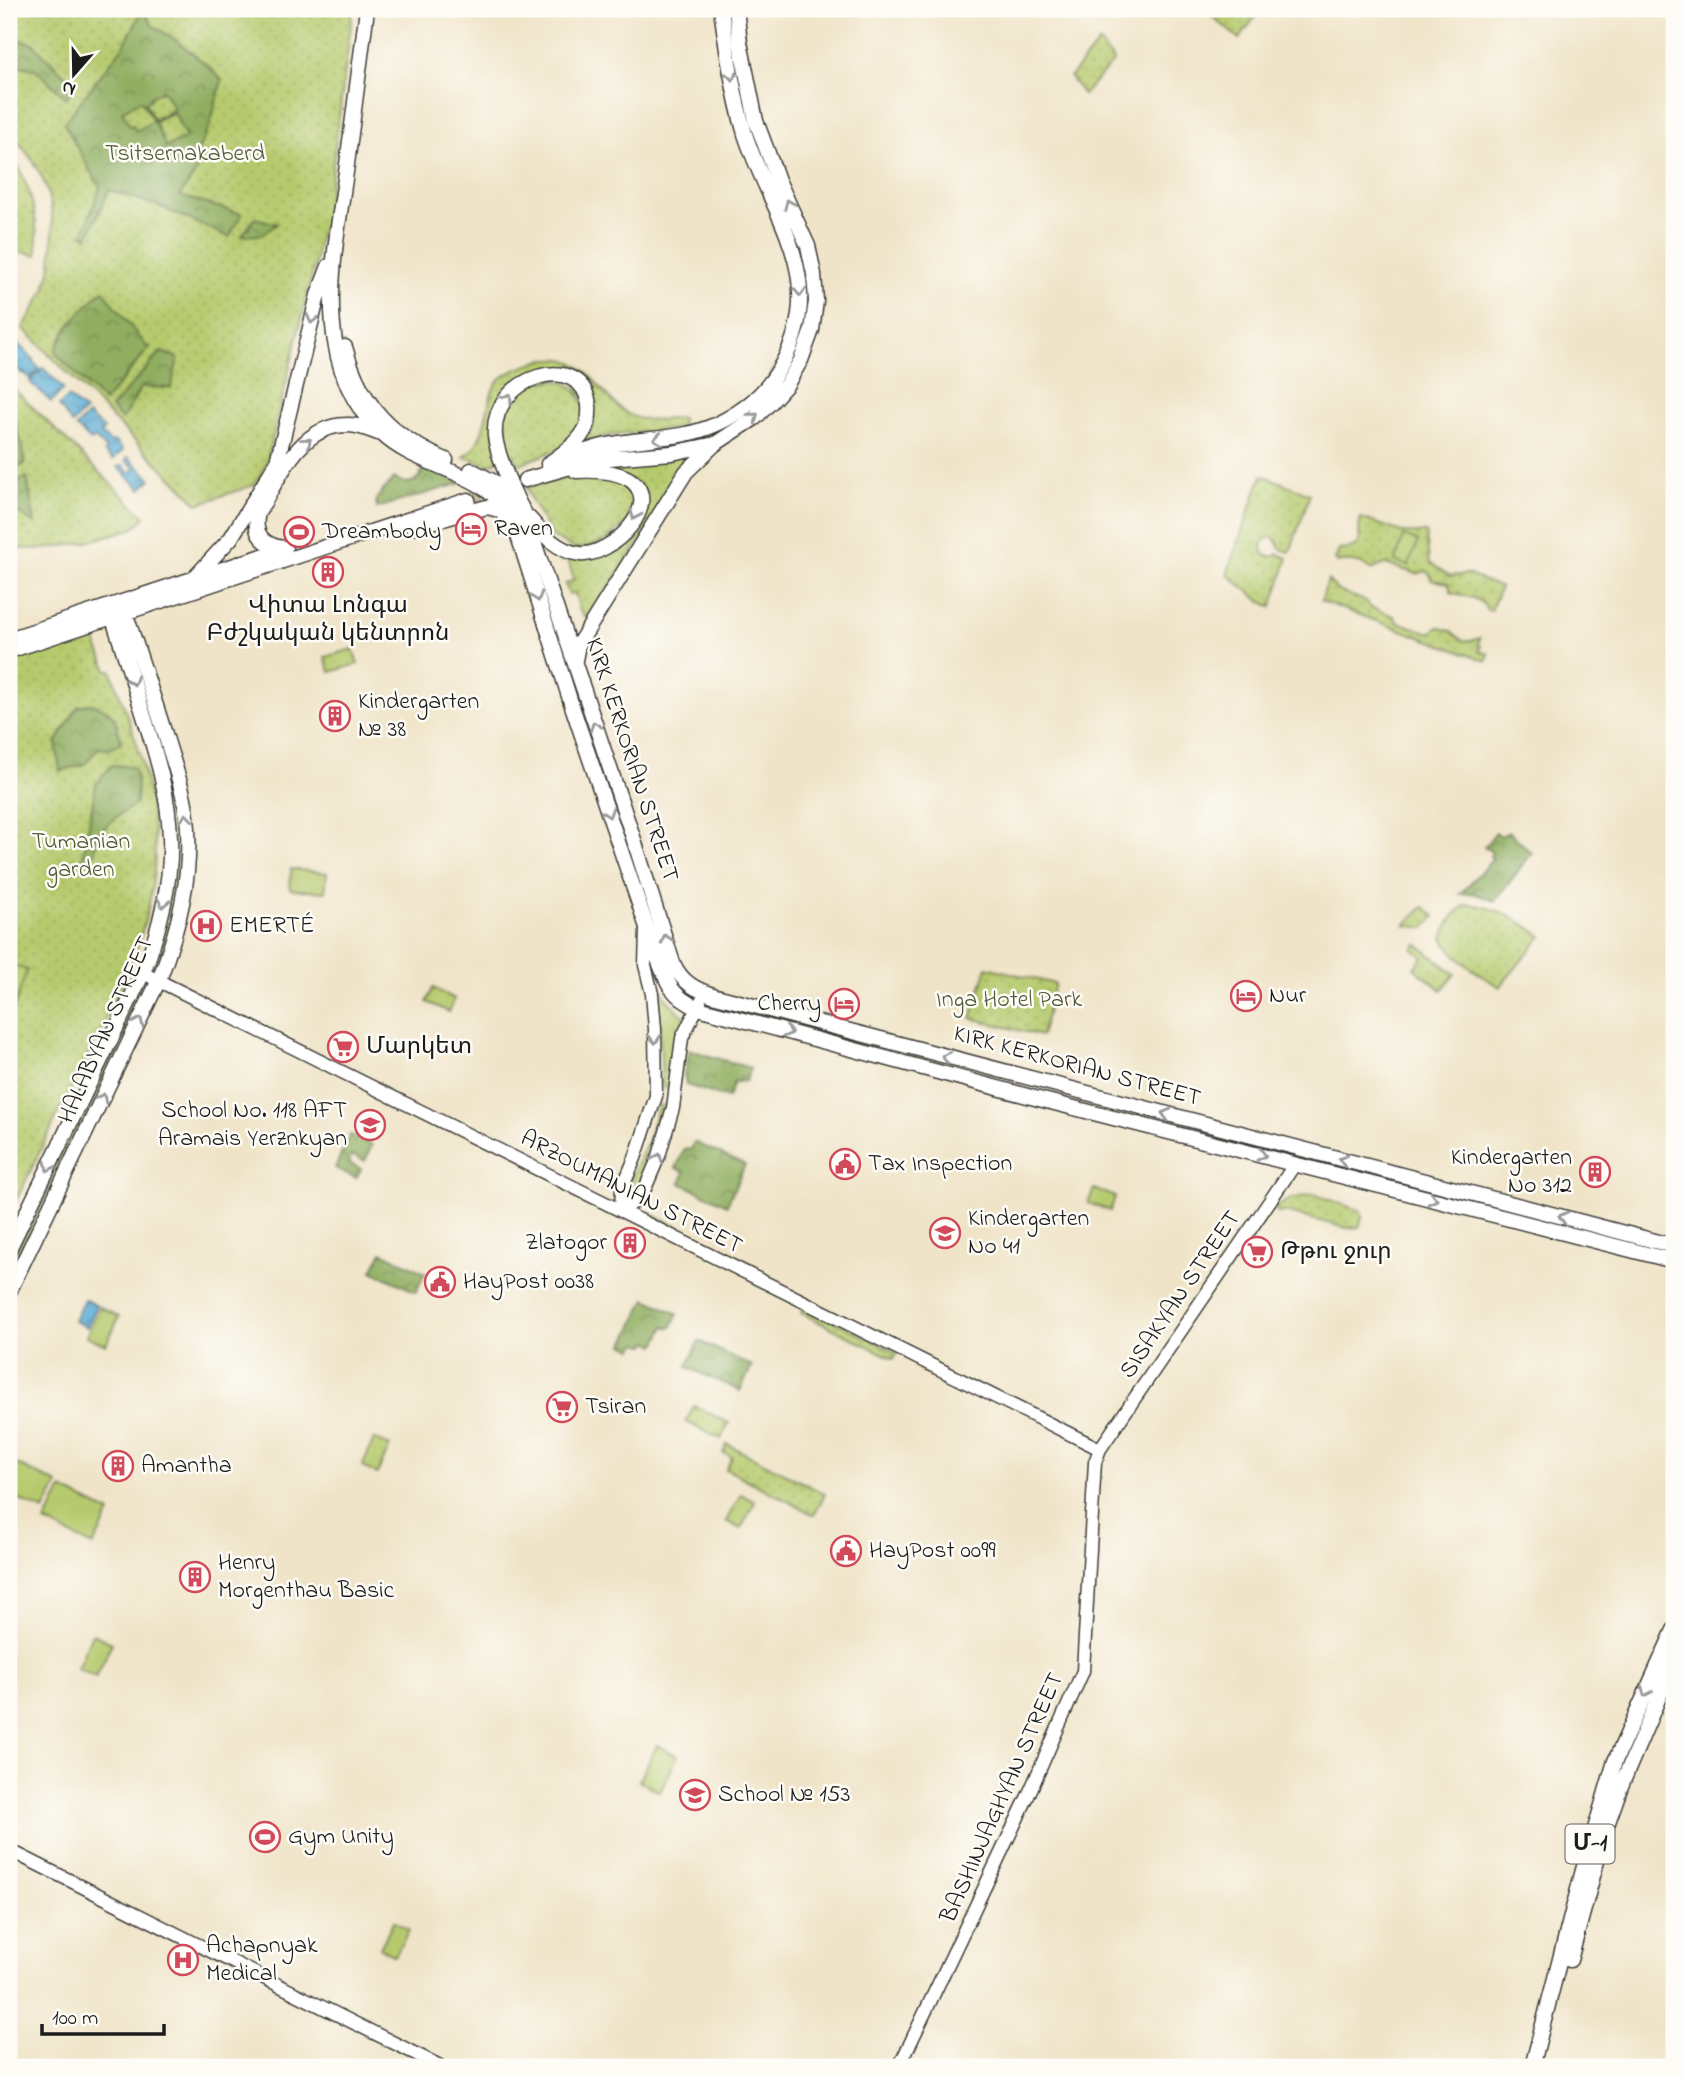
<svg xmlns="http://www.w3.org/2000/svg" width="1683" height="2076" font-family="'Indie Flower','Noto Sans Armenian',sans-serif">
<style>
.grass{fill:url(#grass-dots);stroke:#697344;stroke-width:2}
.forest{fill:url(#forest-crowns);stroke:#56653e;stroke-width:2;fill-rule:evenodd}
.garden{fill:#b6ca6d;stroke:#697344;stroke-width:2}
.water{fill:url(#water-waves);stroke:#3a6478;stroke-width:2}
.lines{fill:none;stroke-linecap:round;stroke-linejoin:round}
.primary-tunnel{stroke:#c6bca6;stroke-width:14;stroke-dasharray:14 7;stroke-linecap:butt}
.secondary-casing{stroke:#3c3a36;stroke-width:15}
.primary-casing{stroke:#3c3a36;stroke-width:17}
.secondary{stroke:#fff;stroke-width:12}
.primary{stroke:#fff;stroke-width:14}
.oneway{stroke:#999}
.labels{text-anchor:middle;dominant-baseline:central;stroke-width:5;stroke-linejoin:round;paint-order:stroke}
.shield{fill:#fdfcf7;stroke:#605f5e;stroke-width:2}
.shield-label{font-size:23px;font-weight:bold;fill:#1c1c1c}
.park-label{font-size:24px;fill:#525938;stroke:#fdfcf7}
.poi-label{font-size:24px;fill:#1c1c1c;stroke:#fdfcf7;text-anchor:start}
.street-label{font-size:24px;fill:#1c1c1c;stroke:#fdfcf7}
</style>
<defs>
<pattern id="grass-dots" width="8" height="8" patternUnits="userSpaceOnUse" patternTransform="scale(1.75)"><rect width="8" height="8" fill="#b6ca6d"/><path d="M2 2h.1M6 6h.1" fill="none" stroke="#9cad5e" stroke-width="1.8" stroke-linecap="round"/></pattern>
<pattern id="forest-crowns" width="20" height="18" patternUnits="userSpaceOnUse" patternTransform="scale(1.75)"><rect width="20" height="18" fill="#90ae60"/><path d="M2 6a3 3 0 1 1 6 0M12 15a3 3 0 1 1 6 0" fill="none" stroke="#758d4e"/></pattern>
<pattern id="water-waves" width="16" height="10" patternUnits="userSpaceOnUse" patternTransform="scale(1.75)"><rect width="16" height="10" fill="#58acd4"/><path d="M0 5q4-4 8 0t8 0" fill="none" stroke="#488bab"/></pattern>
</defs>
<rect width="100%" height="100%" fill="#fdfcf7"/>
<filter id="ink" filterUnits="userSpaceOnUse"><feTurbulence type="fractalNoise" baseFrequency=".0143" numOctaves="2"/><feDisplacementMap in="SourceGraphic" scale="14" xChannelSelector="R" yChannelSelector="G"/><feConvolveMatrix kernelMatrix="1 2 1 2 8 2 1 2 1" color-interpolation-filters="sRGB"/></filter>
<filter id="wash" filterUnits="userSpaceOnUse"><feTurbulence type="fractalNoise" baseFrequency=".00686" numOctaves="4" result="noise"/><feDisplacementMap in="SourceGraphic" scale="28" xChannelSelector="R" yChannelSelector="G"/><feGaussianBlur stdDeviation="1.57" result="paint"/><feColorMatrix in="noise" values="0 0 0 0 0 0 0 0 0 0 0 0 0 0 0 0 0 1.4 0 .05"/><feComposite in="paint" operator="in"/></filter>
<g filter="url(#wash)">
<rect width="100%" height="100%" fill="#f0e4c8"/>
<path class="grass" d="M9 9H353L326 218 318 242 316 259 266 465 254 485 198 504 23 328 47 286 46 285C47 279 49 275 50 271 58 213 52 175 9 132Z
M1204 9H1261L1239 39Z
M1099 42 1114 61 1083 95 1070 77Z
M738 52C752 94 766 136 780 178 795 222 813 265 810 312 806 364 756 420 709 439 693 446 674 447 657 449 634 453 611 456 588 459L752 409 805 314 742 105 732 53Z
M10 152C31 187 38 213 37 255L9 250Z
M545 359C552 359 560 358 567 360 592 369 605 400 628 414 643 423 666 419 682 418L681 428 606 436 585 442 594 420 570 373 503 393 498 461 489 465 464 457C494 436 481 390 504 376 515 368 532 364 545 359Z
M557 380 570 385 578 393 584 407 583 422 564 447 518 465 514 454 506 456 500 438 506 406 530 384Z
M9 384 145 517 134 528 87 542 44 549 9 548Z
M702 450 587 619 580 611 575 593 569 594 565 584 574 580 568 560 560 561 557 557 632 531 640 484 588 467Z
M1262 475 1310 494 1290 552 1280 549 1277 541 1271 537 1266 539 1262 544 1263 553C1268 558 1273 557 1278 554L1288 558 1272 607 1259 600 1227 574Z
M591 476C625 477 637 481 633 518L597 547 573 548 552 537 532 501 526 487 568 478Z
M1361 518 1405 533H1426L1429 562 1450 576 1467 574 1500 587 1491 611 1487 610C1481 596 1464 597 1451 592L1448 583 1431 580 1430 574 1426 571 1417 574 1385 564 1371 570C1363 562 1348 560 1338 563L1335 560 1339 550C1371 549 1354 536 1361 518Z
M1328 580 1338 591 1366 601 1370 607 1394 616 1397 622 1430 633 1438 627 1451 631 1462 640 1470 641 1480 638 1478 645 1481 646 1479 651 1489 654 1486 661 1321 601Z
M93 635 107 670H111C118 692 127 713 134 735 145 768 154 814 155 849 155 936 109 1012 72 1087 50 1129 30 1173 9 1215V774L14 772 9 767V661Z
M1467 904C1496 906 1519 920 1542 936L1500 987C1478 973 1456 962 1443 938 1449 921 1452 914 1467 904Z
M1424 907 1435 916 1425 928 1405 925 1420 909Z
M1417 944 1455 974 1442 990 1414 968 1423 957 1413 949Z
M987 967 1055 984 1041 1036 971 1018Z
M658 984 668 1001 688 1020 670 1089 664 1088 662 1084Z
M138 1002 119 1049 9 1272V1264L83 1106Z
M660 1105 666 1106C670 1118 649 1173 642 1186 640 1191 635 1194 630 1198L626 1191 649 1138 657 1109Z
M1313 1194 1361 1211 1362 1217 1359 1227 1347 1228 1284 1212 1277 1213 1276 1211 1277 1207 1290 1199Z
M648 1212 754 1265 752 1269 642 1215Z
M805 1306 897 1353 894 1359 801 1313Z
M694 1406 729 1423 721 1439 686 1422Z
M727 1444 825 1494 814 1515 726 1469 732 1457 723 1453Z"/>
<path class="forest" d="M143 9 152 25 173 38 208 66 222 80 210 125 196 155V172L180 196 242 214 229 237 156 205 109 190 88 237 83 235 100 188 64 123 124 45ZM163 90 174 109 154 120 145 103 151 99 150 97ZM141 100 153 121 136 131 133 125 130 126 122 111ZM174 112 186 138 166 147 154 121Z
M9 38 32 43 75 85 66 98 35 69 9 64Z
M255 218 277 224 261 235 242 236Z
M103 290 146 346 150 347 104 402 55 353C64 326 84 309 103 290Z
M161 352 178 358 171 388 141 387 122 420 111 408Z
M9 401 21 442 25 464 9 472Z
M426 469 456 479 462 483 377 508 376 499 394 478C407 486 417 484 423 470Z
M27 477 35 524 9 507V486Z
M92 704C116 712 117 720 121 743L109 749 98 748 85 764 60 771 56 743 78 706Z
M112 765 133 767 137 779 136 804 116 817 97 835 94 855 82 863 96 784Z
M1496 832 1501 836 1509 832 1532 853 1495 901 1473 893 1460 894 1493 859 1490 856 1492 852 1484 847Z
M690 1050 750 1068 746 1081 734 1082 728 1098 686 1085 684 1073Z
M350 1135 372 1145 365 1161 352 1155 349 1163 361 1169 356 1178 335 1168Z
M694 1142 745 1165 727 1205 680 1183 685 1172 676 1168 685 1148 691 1150Z
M382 1252 425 1273 416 1292 372 1271Z
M646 1299 678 1314 671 1328 665 1326 656 1345 648 1341 646 1345 638 1343 633 1349 624 1344Z
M699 1341 752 1366 740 1391 687 1367Z"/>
<path class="garden" d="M1404 536 1418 541 1408 566 1395 561Z
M353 649 358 664 330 672 325 657Z
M291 869 327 873 325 892 290 889Z
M9 964 27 970 9 1023Z
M433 988 455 999 449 1012 427 1002Z
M1094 1189 1115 1197 1110 1211 1088 1203Z
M100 1307 119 1317 106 1345 86 1336Z
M374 1439 390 1446 377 1474 362 1467Z
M16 1464 58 1484 44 1511 9 1495V1479Z
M62 1489 110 1513 93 1546 45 1522Z
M741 1494 755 1502 741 1529 726 1521Z
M92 1634 112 1643 96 1677 77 1668Z
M657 1745 678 1756 660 1792 639 1781Z
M394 1921 409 1930 395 1956 380 1948Z"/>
<path class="water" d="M18 344 34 360 33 362 40 369 30 379 23 372 21 373 9 361V353Z
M43 368 64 389 51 402 30 382Z
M68 397 85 411 72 424 59 406Z
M88 415 104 429 101 434 111 443 114 441 123 450 113 460 104 452 106 449 95 438 91 441 76 427Z
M128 457 151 479 141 489 118 467 123 465 128 472H132L134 470 133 466 126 461Z
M84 1299 97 1306 87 1327 74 1321Z"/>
</g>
<g filter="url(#ink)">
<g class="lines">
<path class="primary-tunnel" d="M468 500 525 480"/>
<g class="secondary-casing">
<path id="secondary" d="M143 973 1100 1449
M621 1211 622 1189 635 1158 656 1096 655 1029 652 994 645 965 646 929
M621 1211 637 1200 644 1191 659 1156 673 1108 682 1038 700 1002
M9 1850 442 2067
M899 2067 1028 1796 1083 1671 1095 1462 1100 1449 1295 1164"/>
</g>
<g class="primary-casing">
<path id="primary" d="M367 9C360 63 353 117 346 172 334 258 309 365 381 433 419 470 485 469 512 517L572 706 656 954C666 980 670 996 698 1008L1035 1098 1674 1261
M345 347C361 406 391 436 446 460
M562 459C575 455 589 449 603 446 641 437 680 441 717 424 744 411 768 391 782 364 830 277 771 215 745 134 733 93 727 51 721 9
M548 464C560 455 573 448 581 436 588 427 590 416 589 405 582 349 490 376 495 436 497 454 514 496 524 512L633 837 673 963C682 983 696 990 716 996L1674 1246
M471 470 502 486 513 496
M525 480 598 459 672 453 715 444 755 418 771 402 787 384 801 360 812 330 816 301 814 274 808 246 778 180 756 121 740 42 736 9
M529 518C543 534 557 551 580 554 611 557 666 503 629 479 614 470 593 470 576 471
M413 527 487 507 499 510 508 519
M285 548C265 546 252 535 258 513 279 478 299 426 346 425 356 424 368 429 378 433
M196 576 231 538 277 462 318 295 329 266
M9 639 281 550
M9 651 468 500
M575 660 578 645 686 472 715 444
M9 1249 143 973C159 931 172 883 170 838 169 795 156 754 143 713 133 681 123 649 112 616V612L119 603
M9 1292 159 980C179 928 193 873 187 817 184 789 173 762 165 734 152 693 139 653 125 612L118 608 107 607
M1570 1960 1606 1828 1621 1786 1674 1662
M1532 2067 1583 1870 1615 1761 1674 1630"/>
</g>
<use href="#secondary" class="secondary"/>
<use href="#primary" class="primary"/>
</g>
<defs><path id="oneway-chevron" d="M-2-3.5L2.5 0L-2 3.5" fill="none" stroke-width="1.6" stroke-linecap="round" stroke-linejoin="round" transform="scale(1.75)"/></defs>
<g class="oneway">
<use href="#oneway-chevron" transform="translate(732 76) rotate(80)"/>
<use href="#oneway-chevron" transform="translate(789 204) rotate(-114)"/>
<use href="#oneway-chevron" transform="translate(800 292) rotate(88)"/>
<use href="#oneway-chevron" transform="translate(312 319) rotate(104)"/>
<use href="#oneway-chevron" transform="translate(508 398) rotate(-54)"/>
<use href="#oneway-chevron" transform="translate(754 417) rotate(-39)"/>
<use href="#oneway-chevron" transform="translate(658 439) rotate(173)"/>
<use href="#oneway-chevron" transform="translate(307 442) rotate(-40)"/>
<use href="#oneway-chevron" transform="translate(635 515) rotate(113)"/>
<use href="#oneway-chevron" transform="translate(537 597) rotate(72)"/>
<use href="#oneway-chevron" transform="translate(133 681) rotate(72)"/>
<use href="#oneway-chevron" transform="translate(595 726) rotate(-109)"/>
<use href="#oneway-chevron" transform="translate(608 813) rotate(72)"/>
<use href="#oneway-chevron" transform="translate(186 818) rotate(-96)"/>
<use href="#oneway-chevron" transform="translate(163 903) rotate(101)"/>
<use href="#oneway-chevron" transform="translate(666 939) rotate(-108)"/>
<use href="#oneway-chevron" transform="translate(139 1022) rotate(-64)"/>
<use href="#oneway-chevron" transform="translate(788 1032) rotate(15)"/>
<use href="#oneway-chevron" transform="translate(655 1039) rotate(88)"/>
<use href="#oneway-chevron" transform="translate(946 1057) rotate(-165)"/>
<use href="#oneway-chevron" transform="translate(102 1098) rotate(-64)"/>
<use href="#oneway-chevron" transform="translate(1166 1114) rotate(-165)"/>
<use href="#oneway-chevron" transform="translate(1262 1155) rotate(14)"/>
<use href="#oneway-chevron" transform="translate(658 1158) rotate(-70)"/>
<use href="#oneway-chevron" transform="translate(1343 1160) rotate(-165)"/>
<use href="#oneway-chevron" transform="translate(49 1167) rotate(116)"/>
<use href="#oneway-chevron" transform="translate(1433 1199) rotate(14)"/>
<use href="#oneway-chevron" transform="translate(1563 1217) rotate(-165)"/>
<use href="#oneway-chevron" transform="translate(1646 1692) rotate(114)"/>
</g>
</g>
<defs>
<g id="hotel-ring" transform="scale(1.575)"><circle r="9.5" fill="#fdfcf7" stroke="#d1495b" stroke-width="1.5"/><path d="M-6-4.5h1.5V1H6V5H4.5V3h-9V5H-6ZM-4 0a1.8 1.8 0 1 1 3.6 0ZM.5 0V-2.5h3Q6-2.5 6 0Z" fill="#d1495b"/></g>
<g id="stadium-ring" transform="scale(1.575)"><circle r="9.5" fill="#fdfcf7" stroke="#d1495b" stroke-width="1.5"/><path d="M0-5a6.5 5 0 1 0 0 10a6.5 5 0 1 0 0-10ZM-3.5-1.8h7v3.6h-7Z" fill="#d1495b"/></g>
<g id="building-ring" transform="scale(1.575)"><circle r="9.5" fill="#fdfcf7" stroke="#d1495b" stroke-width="1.5"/><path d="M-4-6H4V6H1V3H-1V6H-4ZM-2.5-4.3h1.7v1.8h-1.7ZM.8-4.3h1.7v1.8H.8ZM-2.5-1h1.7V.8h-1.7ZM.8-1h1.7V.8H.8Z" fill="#d1495b"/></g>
<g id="hospital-ring" transform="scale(1.575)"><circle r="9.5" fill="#fdfcf7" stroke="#d1495b" stroke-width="1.5"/><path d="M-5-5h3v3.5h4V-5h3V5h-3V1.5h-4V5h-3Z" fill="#d1495b"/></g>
<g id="supermarket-ring" transform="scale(1.575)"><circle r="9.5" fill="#fdfcf7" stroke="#d1495b" stroke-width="1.5"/><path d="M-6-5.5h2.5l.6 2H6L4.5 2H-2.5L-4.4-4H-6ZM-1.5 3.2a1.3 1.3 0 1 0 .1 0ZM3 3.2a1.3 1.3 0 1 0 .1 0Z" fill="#d1495b"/></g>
<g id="school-ring" transform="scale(1.575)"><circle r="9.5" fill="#fdfcf7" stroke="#d1495b" stroke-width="1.5"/><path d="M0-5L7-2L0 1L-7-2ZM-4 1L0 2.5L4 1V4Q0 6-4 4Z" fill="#d1495b"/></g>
<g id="civic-ring" transform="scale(1.575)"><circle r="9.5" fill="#fdfcf7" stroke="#d1495b" stroke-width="1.5"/><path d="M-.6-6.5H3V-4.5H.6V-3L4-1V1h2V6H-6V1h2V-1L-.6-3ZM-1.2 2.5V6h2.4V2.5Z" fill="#d1495b"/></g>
</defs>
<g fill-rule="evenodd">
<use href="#hotel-ring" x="471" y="529"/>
<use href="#stadium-ring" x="299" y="532"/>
<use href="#building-ring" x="328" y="572"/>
<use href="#building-ring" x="335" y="716"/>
<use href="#hospital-ring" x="206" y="926"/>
<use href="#hotel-ring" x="1246" y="996"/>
<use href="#hotel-ring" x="844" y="1004"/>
<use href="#supermarket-ring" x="343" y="1047"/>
<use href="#school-ring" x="370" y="1125"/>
<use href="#civic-ring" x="845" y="1164"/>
<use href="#building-ring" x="1595" y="1172"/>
<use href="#school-ring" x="945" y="1233"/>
<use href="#building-ring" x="630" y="1243"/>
<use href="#supermarket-ring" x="1257" y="1252"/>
<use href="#civic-ring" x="440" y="1282"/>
<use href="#supermarket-ring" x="562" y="1407"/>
<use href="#building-ring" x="118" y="1466"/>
<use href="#civic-ring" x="846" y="1551"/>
<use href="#building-ring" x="195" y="1577"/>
<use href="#school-ring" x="695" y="1795"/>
<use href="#stadium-ring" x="265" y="1837"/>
<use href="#hospital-ring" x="183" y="1960"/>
</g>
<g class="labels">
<rect class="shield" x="1565.5" y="1824.5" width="49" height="39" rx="5"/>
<g class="shield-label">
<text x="1590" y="1844">Մ-1</text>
</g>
<g class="park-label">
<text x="185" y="154">Tsitsernakaberd</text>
<text x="81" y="842">Tumanian<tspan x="81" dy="28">garden</tspan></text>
<text x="1009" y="1000">Inga Hotel Park</text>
</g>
<g class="poi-label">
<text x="494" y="529">Raven</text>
<text x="322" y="532">Dreambody</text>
<text x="328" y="606" text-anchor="middle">Վիտա Լոնգա<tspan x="328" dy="28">Բժշկական կենտրոն</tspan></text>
<text x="358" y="702">Kindergarten<tspan x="358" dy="28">№ 38</tspan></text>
<text x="229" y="926">EMERTÉ</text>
<text x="1269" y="996">Nur</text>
<text x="821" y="1004" text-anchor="end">Cherry</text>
<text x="366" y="1047">Մարկետ</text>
<text x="347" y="1111" text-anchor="end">School No. 118 AFT<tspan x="347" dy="28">Aramais Yerznkyan</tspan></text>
<text x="1572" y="1158" text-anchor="end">Kindergarten<tspan x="1572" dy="28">No 312</tspan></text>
<text x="868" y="1164">Tax Inspection</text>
<text x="968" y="1219">Kindergarten<tspan x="968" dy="28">No 41</tspan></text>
<text x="607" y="1243" text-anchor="end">Zlatogor</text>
<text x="1280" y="1252">Թթու ջուր</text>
<text x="463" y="1282">HayPost 0038</text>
<text x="585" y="1407">Tsiran</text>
<text x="141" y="1466">Amantha</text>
<text x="869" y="1551">HayPost 0099</text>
<text x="218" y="1563">Henry<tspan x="218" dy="28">Morgenthau Basic</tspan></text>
<text x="718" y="1795">School № 153</text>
<text x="288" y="1837">Gym Unity</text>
<text x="206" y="1946">Achapnyak<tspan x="206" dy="28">Medical</tspan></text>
</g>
<g class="street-label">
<text transform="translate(631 760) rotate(72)">KIRK KERKORIAN STREET</text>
<text transform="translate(107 1030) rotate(-66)">HALABYAN STREET</text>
<text transform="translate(1077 1067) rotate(15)">KIRK KERKORIAN STREET</text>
<text transform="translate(631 1193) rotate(27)">ARZOUMANIAN STREET</text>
<text transform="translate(1181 1295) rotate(-56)">SISAKYAN STREET</text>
<text transform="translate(1003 1798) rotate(-66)">BASHINJAGHYAN STREET</text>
</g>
</g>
<rect width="1683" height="2076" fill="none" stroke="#fdfcf7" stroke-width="35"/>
<g transform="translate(74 74) rotate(200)" stroke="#fdfcf7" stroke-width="5" paint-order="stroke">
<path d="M0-5L12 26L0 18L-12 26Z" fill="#1c1c1c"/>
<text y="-10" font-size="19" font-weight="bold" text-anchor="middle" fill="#1c1c1c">N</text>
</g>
<path d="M42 2024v10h122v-10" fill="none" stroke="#1c1c1c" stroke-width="3.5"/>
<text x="52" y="2024" font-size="21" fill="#1c1c1c" stroke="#fdfcf7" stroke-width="5" paint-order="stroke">100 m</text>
</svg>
